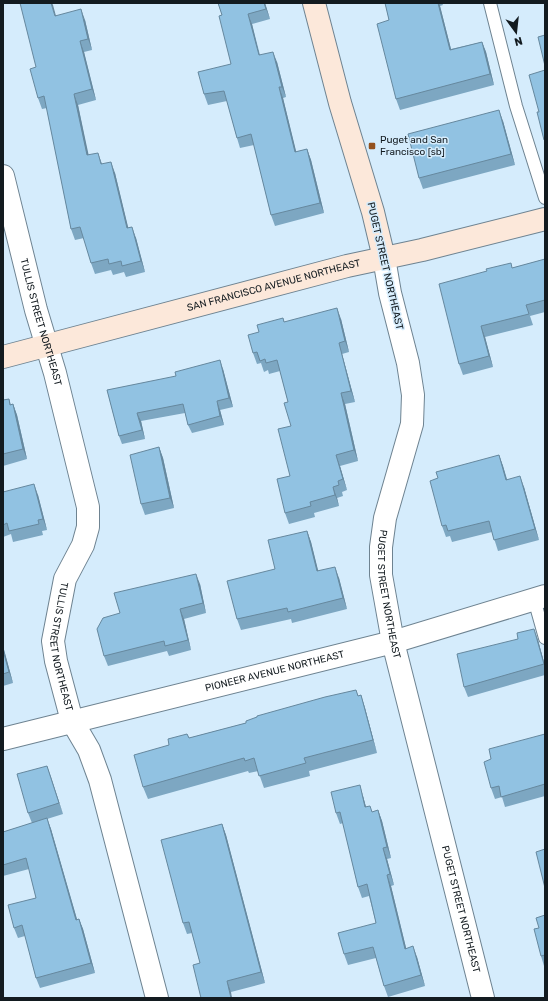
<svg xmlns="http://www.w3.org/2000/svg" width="548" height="1001" font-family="Rubik,sans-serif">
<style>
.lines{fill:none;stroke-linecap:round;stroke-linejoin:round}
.lane-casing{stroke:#6e8391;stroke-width:14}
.street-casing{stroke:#6e8391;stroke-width:24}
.secondary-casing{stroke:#6e8391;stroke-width:24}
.lane{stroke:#fff;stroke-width:12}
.street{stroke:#fff;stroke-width:22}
.secondary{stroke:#fce8da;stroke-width:22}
.wall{fill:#7da7c2}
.shaded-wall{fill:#66889e}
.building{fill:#91c2e2;stroke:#66889e}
.poi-dot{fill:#93511e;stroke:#d5ecfc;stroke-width:1.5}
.labels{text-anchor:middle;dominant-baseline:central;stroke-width:3;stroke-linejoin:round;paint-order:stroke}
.poi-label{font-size:10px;fill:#131b20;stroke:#d5ecfc;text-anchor:start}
.street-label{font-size:10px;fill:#131b20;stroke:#d5ecfc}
</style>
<rect width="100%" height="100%" fill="#d5ecfc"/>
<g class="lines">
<g class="lane-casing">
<path id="lane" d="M490 3 516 106 545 198
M534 599 545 638"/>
</g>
<g class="street-casing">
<g id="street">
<path id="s1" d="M3 176 36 310 55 373 88 507V527L83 545 65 579 53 641 56 661 72 721 89 750 100 780 157 998"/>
<path id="s2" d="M384 258 390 293 408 363 413 395 412 424 385 518 381 547V575L393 642 483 998"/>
<path id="s3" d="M3 739 393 642 545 596"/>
</g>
</g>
<g class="secondary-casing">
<g id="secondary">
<path d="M314 3 340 103 373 212 384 258"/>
<path id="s4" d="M3 357 347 266 422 250 545 219"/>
</g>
</g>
<use href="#lane" class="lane"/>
<use href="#street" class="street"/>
<use href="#secondary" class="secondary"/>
</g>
<path class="wall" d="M218 3H265L270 19 252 24 260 55 277 62 286 97 283 98 296 152 307 149 311 160 324 213 275 226 271 215 254 145 240 148 237 138 227 101 208 105 204 94 231 64 222 15Z
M385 3H442L443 5 440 6 451 49 482 42 486 52 494 85 400 110 396 99 389 20Z
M56 16 85 20 92 50 84 52 96 100 78 105 88 155 115 173 128 228 136 238 145 272 126 277 124 272 113 275 111 270 95 274 91 263 84 238 75 240 71 229 47 108 42 109 38 98Z
M503 121 515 165 423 189 419 178Z
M545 259V312L530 316 533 325 485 337 493 367 463 375 459 364 513 268Z
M283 318 284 322 341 319 349 352 342 354 355 402 345 404 358 461 340 466 347 490 342 492 343 496 337 498 339 506 314 513 315 517 289 524 285 513 290 476 291 426 288 402 280 371 269 374 268 370 264 372 261 363 257 364 253 353 259 332Z
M223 369 233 407 220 410 224 425 192 433 188 425 185 413 141 421 145 439 122 444 119 436 107 390Z
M9 399 11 405 13 404 17 415 27 459 3 466V400Z
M159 447 163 458 174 508 145 515 141 504Z
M499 455 503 466 507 479 524 487 539 540 498 551 492 532 452 542 450 536 446 537 442 526 438 478Z
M3 492 38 495 47 530 42 531 43 535 13 542 11 534 3 537Z
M307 531 311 542 318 571 339 578 347 609 292 623 291 619 241 630 237 619 275 569Z
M200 584 206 613 184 619 191 650 169 656 167 651 108 666 104 656 120 613Z
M538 640 545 666V675L468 697 464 687Z
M3 646 13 683 3 686Z
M356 690 358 696 361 695 365 708 377 753 309 771 310 776 264 788 258 771 249 773 248 771 148 799 143 787 169 745 187 734 189 738 246 723Z
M545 734V796L505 807 502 797 495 799 491 788V759Z
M47 766 63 814 47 819 51 829 77 919H79L83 929 95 973 40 988 36 978 25 936 18 938 14 928 36 898 29 869 3 876V832L32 823 28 813Z
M363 796 366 807 372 812 378 810 382 821 391 858 387 859 394 885 391 886 406 948 417 957 425 986 388 997 384 986 376 958 348 965 344 954 376 923 369 896 362 898 358 887 343 823 340 824 336 813Z
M222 824 226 835 265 983 231 992 200 963 192 933 187 934 183 923Z
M545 915V966H544L541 956 539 928Z"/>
<path class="shaded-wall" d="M51 3H52L53 5 59 27 55 16Z
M264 3H265L270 19 266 9Z
M438 3H439L440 6 454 61 450 50Z
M81 9 85 20 92 50 88 39Z
M248 14 252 24 262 66 259 55Z
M80 41 84 52 96 100 92 89Z
M482 42 486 52 494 85 490 74Z
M273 52 277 62 286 97 282 87Z
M279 87 283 98 299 163 295 152Z
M74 94 78 105 91 166 87 155Z
M499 110 503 121 515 165 511 154Z
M307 149 311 160 324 213 320 203Z
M98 153 102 164 105 175 101 164Z
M111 162 115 173 131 239 127 228Z
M132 227 136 238 145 272 141 261Z
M337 308 341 319 349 352 345 341Z
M481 326 485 337 493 367 489 356Z
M339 343 342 354 355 402 351 391Z
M220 360 223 369 233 407 229 398Z
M341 393 345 404 358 461 354 450Z
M217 401 220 410 224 425 220 416Z
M13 404 17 415 27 459 23 449Z
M137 413 141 421 145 439 142 430Z
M159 447 163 458 174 508 170 498Z
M336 455 340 466 347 490 343 479Z
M499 455 503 466 510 491 506 480Z
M520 476 524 487 539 540 535 529Z
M34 484 38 495 47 530 43 519Z
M333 487 337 498 339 506 335 495Z
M307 531 311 542 321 582 317 571Z
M335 567 339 578 347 609 343 598Z
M196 574 200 584 206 613 203 603Z
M180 609 184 619 191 650 188 640Z
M534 629 538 640 545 666V668Z
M3 646 13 683 9 672 3 650Z
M361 695 365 708 377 753 373 740Z
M47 766 51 777 63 814 59 803Z
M360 785 369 818 365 807Z
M378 810 382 821 391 858 387 847Z
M47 818 51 829 80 930 76 920Z
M222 824 226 835 265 983 261 972Z
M383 848 387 859 394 885 390 874Z
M387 875 391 886 409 960 405 949Z
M79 919 83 929 95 973 91 963Z
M413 946 417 957 425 986 421 975Z
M227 981 231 992 232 998H231Z"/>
<path class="building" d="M20 3H51L55 16 81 9 88 39 80 41 92 89 74 94 87 155 98 153 101 164 111 162 127 228 132 227 141 261 122 266 121 261 109 264 108 259 91 263 80 227 71 229 44 96 38 98 30 69 36 67Z
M218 3H264L266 9 248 14 259 55 273 52 282 87H279L295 152 307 149 320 203 271 215 251 134 237 138 224 91 204 94 198 72 231 64 219 16 222 15Z
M385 3H438L450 50 482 42 490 74 396 99 377 24 389 20Z
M545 35V66L538 37Z
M545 70V140H544L537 112H539L529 75Z
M499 110 511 154 419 178 408 134Z
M545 259V300L526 305 529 314 481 326 489 356 459 364 439 284 487 271 486 269 511 263 512 268Z
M337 308 345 341 339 343 351 391 341 393 354 450 336 455 343 479 338 481 339 485 333 487 335 495 310 502 311 506 285 513 277 479 290 476 278 429 291 426 284 403 288 402 277 360 266 363 265 359 260 361 257 352 253 353 248 335 259 332 257 325 283 318 284 322Z
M220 360 229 398 217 401 220 416 188 425 183 404 137 413 142 430 119 436 107 390 176 376 175 372Z
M9 399 10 405 13 404 23 449 3 454V400Z
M159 447 170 498 141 504 130 455Z
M499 455 506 480 520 476 535 529 494 540 489 521 448 531 446 525 442 526 430 481 438 478 436 472Z
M34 484 43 519 38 520 39 524 9 531 7 523 3 525V492Z
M307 531 317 571 335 567 343 598 288 612 287 608 237 619 227 581 275 569 268 540Z
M196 574 203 603 180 609 188 640 165 646 164 641 104 656 97 629 103 618 120 613 114 593Z
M534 629 544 664 464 687 457 654 518 639 517 633Z
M3 650 9 672 3 674Z
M356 690 358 696 361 695 373 740 304 758 306 763 259 776 254 758 245 761 244 758 143 787 134 755 169 745 168 739 187 734 189 738 246 723V721L257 717V716L325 697Z
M545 734V784L501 797 499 786 491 788 484 762 491 759 489 749Z
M47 766 59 803 28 813 17 774Z
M360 785 365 807 370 806 372 812 378 810 387 847 383 848 390 874 387 875 405 949 413 946 421 975 384 986 373 947 344 954 338 933 376 923 367 884 358 887 340 812 336 813 331 792Z
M47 818 76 920 79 919 91 963 36 978 22 925 14 928 8 905 36 898 26 858 3 865V832Z
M222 824 261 972 227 981 231 998H201L193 965 200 963 189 922 183 923 161 840Z
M545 849V888L536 852Z
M545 915V955L541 956 534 929 539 928 536 918Z"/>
<rect class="poi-dot" x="368" y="142" width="8" height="8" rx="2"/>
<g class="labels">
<g class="poi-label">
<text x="380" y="140">Puget and San<tspan x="380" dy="12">Francisco [sb]</tspan></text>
</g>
<g class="street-label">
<text transform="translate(385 266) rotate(77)">PUGET STREET NORTHEAST</text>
<text stroke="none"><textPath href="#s4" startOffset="280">SAN FRANCISCO AVENUE NORTHEAST</textPath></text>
<text stroke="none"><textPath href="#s1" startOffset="151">TULLIS STREET NORTHEAST</textPath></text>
<text stroke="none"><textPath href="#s2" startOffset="344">PUGET STREET NORTHEAST</textPath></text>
<text stroke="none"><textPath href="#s1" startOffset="488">TULLIS STREET NORTHEAST</textPath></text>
<text stroke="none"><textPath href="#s3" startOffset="280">PIONEER AVENUE NORTHEAST</textPath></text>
<text stroke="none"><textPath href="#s2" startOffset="668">PUGET STREET NORTHEAST</textPath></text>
</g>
</g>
<rect width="548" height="1001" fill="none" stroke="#131b20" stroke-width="8"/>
<g transform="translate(516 32) rotate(165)" stroke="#d5ecfc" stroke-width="3" paint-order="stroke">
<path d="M0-3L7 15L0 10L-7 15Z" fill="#131b20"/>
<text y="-6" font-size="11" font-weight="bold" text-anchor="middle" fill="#131b20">N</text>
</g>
</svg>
